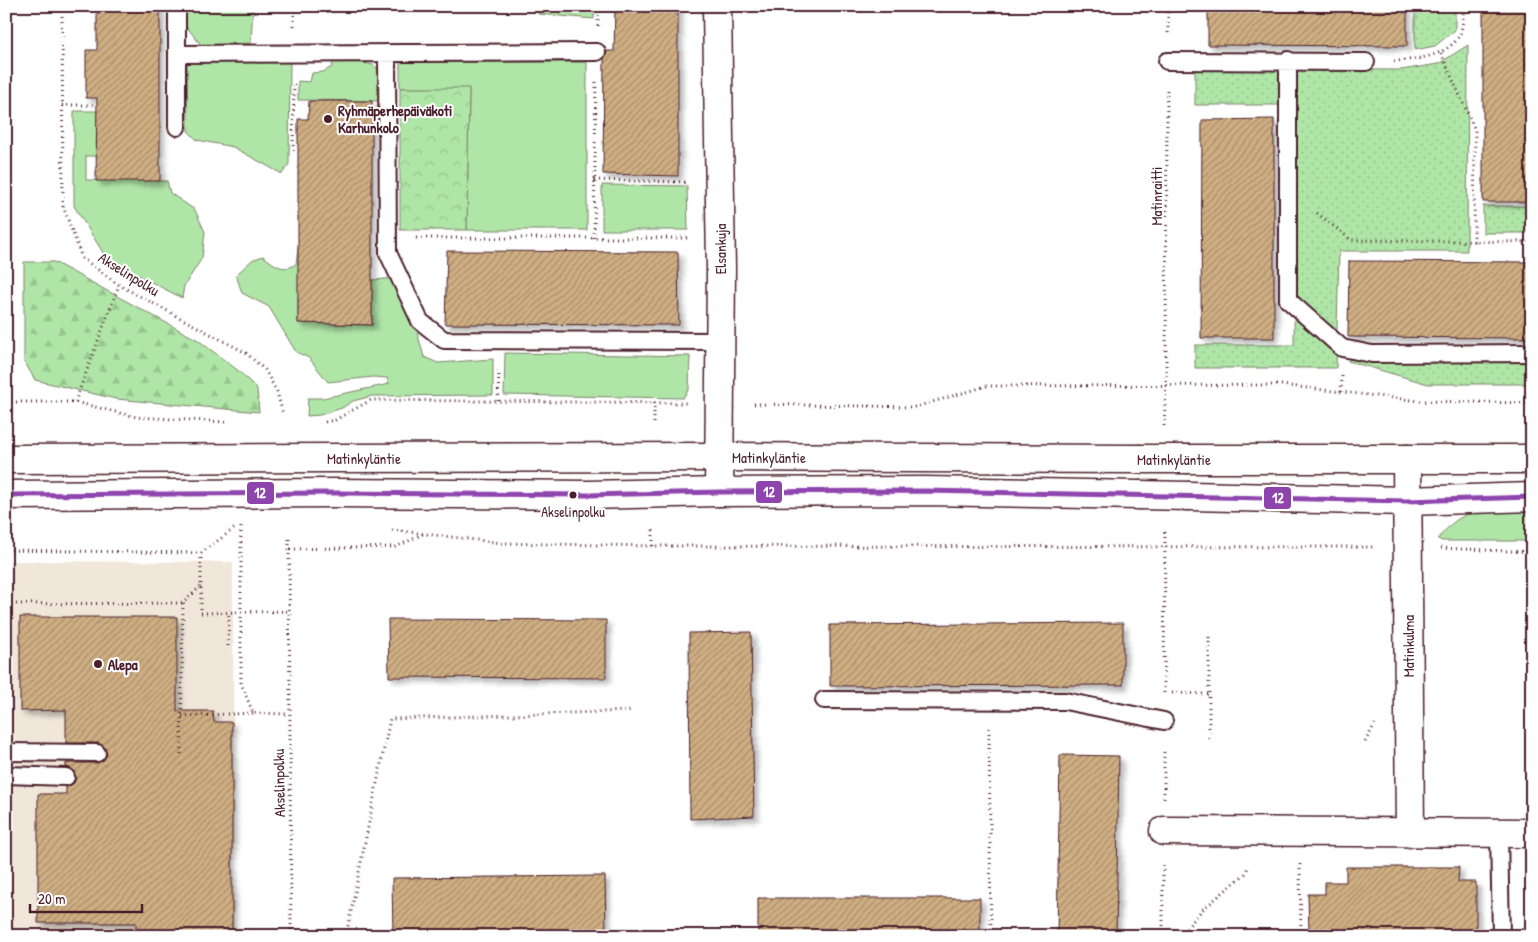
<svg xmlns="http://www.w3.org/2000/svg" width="1538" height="942" font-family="'Patrick Hand',sans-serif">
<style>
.built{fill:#f0e7da}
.grass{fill:#afe5a7;stroke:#7c8269}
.forest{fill:url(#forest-firs);stroke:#7c8269}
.park{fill:url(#park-crowns);stroke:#7c8269}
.garden{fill:url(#garden-dots);stroke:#7c8269}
.building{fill:url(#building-hatch);stroke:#4a1f2b;filter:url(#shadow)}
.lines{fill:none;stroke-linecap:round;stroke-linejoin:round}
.lane-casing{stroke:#4a1f2b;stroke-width:20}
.street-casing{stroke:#4a1f2b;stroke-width:31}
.secondary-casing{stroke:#4a1f2b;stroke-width:31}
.path{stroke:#4a1f2b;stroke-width:3;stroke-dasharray:1 4;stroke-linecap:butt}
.lane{stroke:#fff;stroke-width:16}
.street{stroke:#fff;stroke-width:28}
.secondary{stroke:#fff;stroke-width:28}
.secondary-bridge-casing{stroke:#4a1f2b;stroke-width:31;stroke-linecap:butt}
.secondary-bridge{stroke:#fff;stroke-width:28}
.bus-1-casing{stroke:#fff;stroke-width:9}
.bus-1{stroke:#8e44ad;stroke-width:5}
.poi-dot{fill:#4a1f2b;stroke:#fff;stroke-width:2}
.labels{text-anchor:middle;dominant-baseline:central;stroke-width:4;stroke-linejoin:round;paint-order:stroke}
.bus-label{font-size:14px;fill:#4a1f2b;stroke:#fff}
.poi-label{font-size:15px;font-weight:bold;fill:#4a1f2b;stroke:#fff;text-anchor:start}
.street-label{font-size:15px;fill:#4a1f2b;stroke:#fff}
.line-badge{stroke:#fff;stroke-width:2}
.badge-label{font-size:14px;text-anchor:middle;font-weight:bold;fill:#fff}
</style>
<defs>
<pattern id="forest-firs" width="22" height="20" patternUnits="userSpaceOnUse" patternTransform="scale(1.25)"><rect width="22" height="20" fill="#afe5a7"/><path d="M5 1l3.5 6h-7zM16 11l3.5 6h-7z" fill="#98c490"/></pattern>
<pattern id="park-crowns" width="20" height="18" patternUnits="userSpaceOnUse" patternTransform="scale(1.25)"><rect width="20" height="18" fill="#afe5a7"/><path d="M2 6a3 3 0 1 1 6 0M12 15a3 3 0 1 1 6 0" fill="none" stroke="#98c490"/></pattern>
<pattern id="garden-dots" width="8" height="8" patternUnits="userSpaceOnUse" patternTransform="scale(1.25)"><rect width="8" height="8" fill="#afe5a7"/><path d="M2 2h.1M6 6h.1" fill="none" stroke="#98c490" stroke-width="1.8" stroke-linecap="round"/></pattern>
<pattern id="building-hatch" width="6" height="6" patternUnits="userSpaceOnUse" patternTransform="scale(1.25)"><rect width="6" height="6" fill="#ceae82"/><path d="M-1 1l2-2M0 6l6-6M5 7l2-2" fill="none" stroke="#a98d6b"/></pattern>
<filter id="shadow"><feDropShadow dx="4.5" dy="4.5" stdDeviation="2.5" flood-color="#0004"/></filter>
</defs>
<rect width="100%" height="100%" fill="#fff"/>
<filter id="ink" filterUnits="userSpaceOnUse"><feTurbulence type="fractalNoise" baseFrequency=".02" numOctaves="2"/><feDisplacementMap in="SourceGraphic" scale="10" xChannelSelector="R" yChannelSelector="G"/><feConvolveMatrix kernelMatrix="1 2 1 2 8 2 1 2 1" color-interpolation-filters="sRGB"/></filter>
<g filter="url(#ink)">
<path class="built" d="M6 561 233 562 234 936H6Z"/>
<path class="grass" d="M185 6H253L251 43 201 45 186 26Z
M539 6H594V19L538 14Z
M334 58 374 65 381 73V101L298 100V81L310 82 312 73 323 72 332 67Z
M187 60H290L289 164 282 174 233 147 197 140 188 131Z
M400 62H587V230H467L469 89 400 88Z
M74 111H97L96 156H86V180L167 181 170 193 195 210 205 232 202 258 184 286 182 298 107 259 74 206Z
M602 185 687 186 688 230H602Z
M298 248 309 249 298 298V323L372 325V280L398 278 410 307 424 357 438 363 493 359V395L372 396 353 401 342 408 320 415 307 416 308 398H323L389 384 387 378 373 377 328 382 309 358 296 352 269 307 242 293 236 275 252 260 263 256C274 264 283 273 296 264Z
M505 353 690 356 689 389 683 398 504 395Z
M1484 509H1532V541H1442L1438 539C1453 520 1461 515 1484 509Z"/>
<path class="forest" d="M24 262H54L198 340 240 372 257 389 259 412 116 399 35 380 24 361Z"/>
<path class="park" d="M400 88H469L467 230H400Z"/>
<path class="garden" d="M1415 6H1455V30L1435 46 1415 50Z
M1468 45 1467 251H1339L1336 368H1195V345H1294L1296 105H1195V69L1401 70 1438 64Z
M1483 206H1532V233H1483Z
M1349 353 1532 359V384H1428L1348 361Z"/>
<path class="building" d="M97 6H160V181H96L97 98H86V50H97Z
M615 6H678V176L603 174 604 59 607 51H614Z
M1208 6H1407V46L1208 45Z
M1483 6H1532V202H1483Z
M309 101H372V325L298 323V119H308Z
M1274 119V338H1201L1202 120Z
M447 251 678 252 679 325 445 324Z
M1349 261 1532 262V338L1348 337Z
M20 617H177V711H213L214 722H232V936H136V923H38V794H66V787L74 783 76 777 72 769 66 767V763H97L105 758 107 753 105 748 98 743H66V710L20 711Z
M388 619 606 620V678L389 677Z
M1123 623V685L830 686V625Z
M751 632 754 816 690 819 689 633Z
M1060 755 1119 756 1116 936H1057Z
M1346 867H1459L1458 882H1476V932L1422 933V936H1382V933H1309L1308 894H1325V882H1346Z
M605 876 606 935 393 936 392 878Z
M758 898H980V936H758Z"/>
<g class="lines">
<g class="lane-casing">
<path id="lane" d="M387 53 388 253 420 321 444 340 720 341
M177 54 597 52
M1288 60V300L1342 348 1372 354 1532 353
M1167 61 1366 62
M177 127V6
M824 700 1065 701 1164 721
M6 752 97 753
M6 775 66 777
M1499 833 1501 936"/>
</g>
<g class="street-casing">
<path id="street" d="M717 6 721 269 719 492
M1407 459 1410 833
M1164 831 1532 833"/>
</g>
<g class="secondary-casing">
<path id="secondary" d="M6 459 720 457 1138 459
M1189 459H1532
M6 495 336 493 587 495 719 492 925 491 1138 495
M1190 496 1407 501 1532 497"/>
</g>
<path class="path" d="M62 6 63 206 82 258 119 285 246 353 265 370 277 392 283 414
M294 26V6
M598 26V6
M1168 33V6
M1441 53 1475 130 1474 242
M1394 61C1415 60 1450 56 1460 34 1463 26 1463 14 1464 6
M62 105H97
M293 151 294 82
M594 180 686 182
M1317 213 1351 240 1532 242
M416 238H687
M594 238 596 79
M1341 392 1342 376
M498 401 499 369
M6 402H75L136 417 226 422
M75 402 119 285
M754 404 915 407 987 386 1281 385 1420 401 1532 403
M325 422 335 420 371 400 688 403
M654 423V402
M1164 426 1166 385 1167 89
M241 527V683L253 713 289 714
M392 530 502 543 653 546 1375 547
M289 539 291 936
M653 546V527
M1441 548 1532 552
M290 549 396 547 423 534
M6 550 201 553 235 528
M201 553V613L290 611
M6 604 183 603 201 586
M1209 637V741
M228 646 229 613
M1164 693 1165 529
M1172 693 1209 694
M182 716 253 713
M989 728 991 936
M1365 742 1375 724
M181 754 183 603
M1164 798V749
M1300 864 1301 936
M291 933 301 936
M346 936 390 719 630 711
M1163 936V864
M1180 936 1202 910 1245 874 1249 866"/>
<use href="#lane" class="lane"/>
<use href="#street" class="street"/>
<use href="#secondary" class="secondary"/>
<g class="secondary-bridge-casing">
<path id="secondary-bridge" d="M1138 459H1189
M1138 495 1190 496"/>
</g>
<use href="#secondary-bridge" class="secondary-bridge"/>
<g class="bus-1-casing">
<path id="bus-1" d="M6 495 336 493 587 495 719 492 925 491 1407 501 1532 497"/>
</g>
<use href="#bus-1" class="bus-1"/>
</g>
</g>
<g class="poi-dot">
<circle cx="328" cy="119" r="5"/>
<circle cx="573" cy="495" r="4.5"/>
<circle cx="98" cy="664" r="5"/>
</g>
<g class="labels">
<g class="bus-label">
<text x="573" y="511">Akselinpolku</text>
</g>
<g class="poi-label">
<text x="338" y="110">Ryhmäperhepäiväkoti<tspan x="338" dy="17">Karhunkolo</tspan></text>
<text x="108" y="664">Alepa</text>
</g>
<g class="street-label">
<text transform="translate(1156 196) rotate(-90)">Matinraitti</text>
<text transform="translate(720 249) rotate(-90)">Elsankuja</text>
<text transform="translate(129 274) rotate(32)">Akselinpolku</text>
<text x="769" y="457">Matinkyläntie</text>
<text x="364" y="458">Matinkyläntie</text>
<text x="1174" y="459">Matinkyläntie</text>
<text transform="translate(1408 646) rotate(-90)">Matinkulma</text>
<text transform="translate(279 783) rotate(-91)">Akselinpolku</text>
</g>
</g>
<g class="line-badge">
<rect x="755" y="480" width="28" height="24" rx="5" fill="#8e44ad"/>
<rect x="246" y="481" width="29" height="24" rx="5" fill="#8e44ad"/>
<rect x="1263" y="486" width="29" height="24" rx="5" fill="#8e44ad"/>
</g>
<g class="badge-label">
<text x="769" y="497">12</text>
<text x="260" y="498">12</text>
<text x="1278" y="503">12</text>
</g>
<rect width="1538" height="942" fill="none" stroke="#fff" stroke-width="25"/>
<rect x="12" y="12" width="1513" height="917" fill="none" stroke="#4a1f2b" stroke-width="2" filter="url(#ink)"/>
<path d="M30 904v8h112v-8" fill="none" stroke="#4a1f2b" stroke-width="2.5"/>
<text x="38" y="904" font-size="15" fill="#4a1f2b" stroke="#ffffff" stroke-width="4" paint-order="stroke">20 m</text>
</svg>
